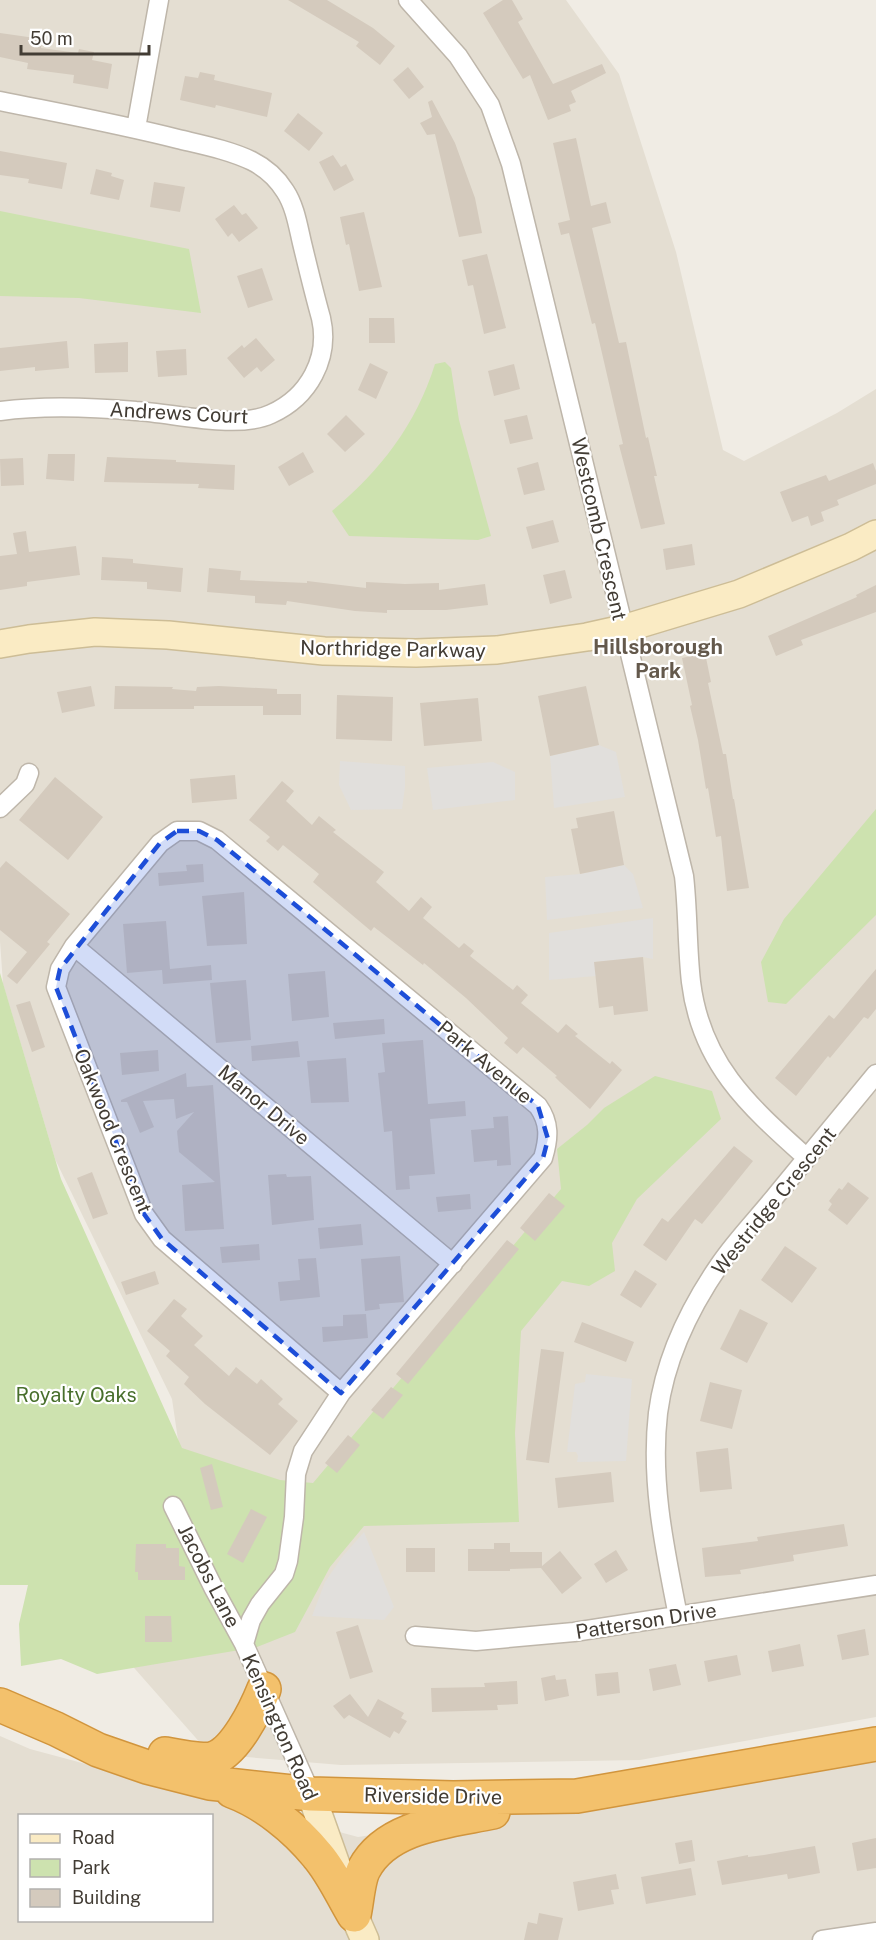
<svg xmlns="http://www.w3.org/2000/svg" width="876" height="1940" font-family="'Public Sans',sans-serif">
<style>
.residential{fill:#e4ded2;fill-rule:evenodd}
.green{fill:#cde2af}
.parking{fill:#e1dfdc}
.building{fill:#d4cabd}
.lines{fill:none;stroke-linecap:round;stroke-linejoin:round}
.street-casing{stroke:#beb6aa;stroke-width:21}
.secondary-casing{stroke:#cdbd96;stroke-width:30}
.highway-casing{stroke:#d1953d;stroke-width:36}
.street{stroke:#fff;stroke-width:18}
.secondary{stroke:#faebc4;stroke-width:27}
.highway{stroke:#f3c16c;stroke-width:33}
.marked{fill:#1d4ed8;fill-opacity:0.2;stroke:#1d4ed8;stroke-width:4.5;stroke-dasharray:12 8;stroke-linejoin:round}
.labels{text-anchor:middle;dominant-baseline:central;stroke-width:4.5;stroke-linejoin:round;paint-order:stroke}
.street-label{font-size:20px;fill:#423c34;stroke:#fff}
.park-label{font-size:20px;fill:#486f2c;stroke:#fff}
.neighbourhood-label{font-size:21px;font-weight:bold;fill:#64594c;stroke:#fff}
</style>
<rect width="100%" height="100%" fill="#f0ece4"/>
<path class="residential" d="M0 0H566L619 74 676 252 723 450 744 461 837 413 876 389V1717L640 1760 341 1765 210 1754 98 1627 191 1528 172 1399 55 1159 3 984 0 941Z
M0 1736 30 1749 358 1837 876 1761V1940H0ZM20 1816H212V1920H20Z"/>
<path class="green" d="M0 211 189 249 201 313 79 298 0 296Z
M445 362 451 368 459 420 491 536 478 540 349 536 332 511C380 471 416 425 435 364Z
M876 809V915L786 1004 768 1002 761 962 784 919Z
M0 973 61 1179 182 1448 280 1480 313 1483 561 1189 557 1149 587 1125 604 1108 655 1076 712 1091 721 1119 637 1199 612 1243 615 1271 589 1286 562 1281 521 1331 515 1433 519 1522 364 1526 330 1567 295 1632 257 1647 97 1674 61 1659 21 1666 19 1624 28 1585H0Z"/>
<path class="parking" d="M599 745 616 752 625 797 554 808 550 756Z
M340 761 405 766V787L402 809 351 810 339 785Z
M493 762 515 772V800L433 810 427 768Z
M624 865 633 874 643 908 547 920 545 877 580 874Z
M653 918V959L643 957 595 962 596 976 549 980V933Z
M586 1374 632 1379 626 1461 577 1462 578 1456 576 1452H567L575 1384 585 1382Z
M364 1532 394 1607 384 1620 312 1616 325 1582 342 1557Z"/>
<path class="building" d="M288 0H327L373 28 395 46 380 65 356 46 359 42Z
M503 0H512L523 19 518 22 553 84 602 64 606 73 571 91 576 102 569 105 571 111 548 120 530 75 523 79 483 13Z
M0 33 42 39 41 48 78 53 79 49 94 52 92 60 112 64 108 89 73 83 74 75 27 69 28 63 0 57Z
M408 67 424 87 409 99 393 80Z
M200 72 215 75 214 80 272 93 267 117 216 105 215 108 180 100 185 76 198 78Z
M432 100 455 143 475 198 482 233 459 237 435 134 427 135 420 123 432 117 428 102Z
M298 113 323 133 309 151 284 131Z
M576 138 591 206 606 202 611 223 592 228 619 343 626 342 646 438 648 437 657 476H654L665 524 641 529 619 445 623 444 595 323 592 324 569 233 561 235 558 223 570 220 553 143Z
M0 151 67 163 62 189 28 183 29 179 0 175Z
M333 155 341 167 346 164 354 180 334 191 319 162Z
M96 169 112 173 111 176 124 180 119 200 90 194Z
M154 182 185 187 180 212 150 207Z
M234 205 242 215 246 213 258 228 239 242 232 233 228 237 215 219Z
M364 212 382 287 359 291 349 244 346 245 340 217Z
M487 254 506 328 484 334 473 285 468 286 462 260Z
M262 268 273 300 248 308 237 276Z
M369 318H394L395 343H369Z
M256 338 275 360 261 372 257 367 244 378 227 358 242 345 244 348Z
M67 341 69 368 35 371V367L0 371V348Z
M128 342V372L95 373 94 344Z
M186 349 187 375 158 377 156 351Z
M370 363 388 372 376 399 358 390Z
M514 364 520 389 494 396 488 371Z
M346 415 365 434 345 452 327 434Z
M527 415 533 439 510 444 504 420Z
M303 452 314 472 289 486 278 467Z
M48 454H75L74 481 46 479Z
M107 457 176 460V462L235 465 234 490 198 488 199 484 104 482Z
M23 458 24 485 1 486 0 459Z
M538 462 545 490 524 495 517 468Z
M873 463 876 471V484L837 500 839 505 821 512 824 521 811 526 808 516 792 522 780 492 826 475 829 481Z
M553 520 559 542 532 549 526 527Z
M26 531 29 552 76 546 80 575 27 582V586L0 590V556L17 554 13 533Z
M692 544 695 565 666 570 663 549Z
M102 557 133 559V563L183 568 181 592 147 589V582L101 580Z
M209 568 241 571 240 580 307 583V581L366 588V582L405 584 439 583V590L485 584 488 605 446 610H387V613L355 611 287 601 286 605 255 603V596L207 592Z
M565 570 572 598 550 604 543 575Z
M876 585V612L801 640 803 645 776 656 768 636 857 597 856 595Z
M705 653 711 682 708 683 723 754H726L733 799H734L749 888 727 891 721 836 716 837 708 788 706 789 698 740 690 706 692 705 682 658Z
M91 686 95 706 62 713 57 692Z
M115 686 173 687 172 689 196 691 197 687 219 686 277 689V694H301V715H263V706H194V709H114Z
M586 686 599 745 550 756 538 696Z
M337 695 393 697 392 741 336 739Z
M478 698 482 741 424 746 420 703Z
M235 775 237 799 192 803 190 779Z
M55 777 103 817 68 860 19 820Z
M282 781 294 791 286 801 312 825 319 816 336 830 333 832 384 872 376 882 409 911 421 897 432 907 423 918 459 948 464 943 474 951 470 956 513 990 517 985 528 995 521 1003 558 1033 566 1024 578 1034 575 1036 610 1064 612 1061 622 1070 590 1109 560 1082 555 1077 557 1076 523 1047 517 1054 504 1043 508 1038 466 998 424 963 423 965 374 927 371 931 313 882 319 874 283 845 278 851 266 841 270 837 249 820Z
M614 811 624 865 580 874 571 829 578 828 576 818Z
M6 861 70 914 47 942 50 944 17 984 7 976 27 952 0 930V868Z
M203 864 204 882 159 886 158 873 187 871 186 865Z
M244 892 247 944 207 946 202 896Z
M166 921 170 969 211 965 212 980 163 984 162 970 127 973 123 924Z
M643 957 648 1011 614 1015 613 1006 599 1008 594 962Z
M876 969V1009L868 1019 864 1017 830 1058 828 1056 796 1096 775 1078 829 1015 834 1019Z
M325 971 329 1017 292 1021 288 974Z
M246 980 251 1040 216 1043 210 983Z
M30 1001 45 1047 32 1052 16 1005Z
M384 1019 385 1034 335 1039 333 1023Z
M423 1040 428 1104 465 1101 466 1116 430 1119 435 1174 409 1176 410 1189 396 1190 392 1131 384 1132 378 1073 385 1072 382 1043Z
M298 1041 300 1057 252 1061 251 1046Z
M158 1050 159 1071 122 1075 120 1053Z
M346 1058 349 1102 311 1103 307 1061Z
M186 1073 187 1087 213 1085 224 1229 185 1231 182 1185 215 1182 179 1152 177 1131 194 1112 176 1119 174 1099 143 1101 154 1127 140 1133 127 1102H121V1100Z
M508 1116 511 1165 497 1166V1160L474 1162 471 1130 494 1128 493 1117Z
M734 1146 753 1161 702 1224 695 1219 666 1261 643 1245 662 1218 668 1222Z
M92 1172 108 1214 93 1219 77 1178Z
M286 1174 287 1177 311 1176 314 1220 272 1225 268 1175Z
M848 1182 869 1198 847 1225 828 1210 832 1204 829 1201 839 1188 842 1190Z
M549 1193 565 1206 535 1241 520 1228Z
M470 1194 471 1209 438 1212 436 1197Z
M361 1224 363 1245 320 1249 318 1228Z
M507 1240 519 1249 408 1384 396 1374Z
M259 1244 260 1260 222 1263 220 1247Z
M785 1246 817 1268 792 1303 761 1280Z
M400 1256 404 1302 379 1304 380 1309 365 1311 361 1259Z
M316 1258 320 1297 280 1301 278 1282 300 1280 298 1259Z
M635 1270 657 1284 641 1308 620 1295Z
M155 1271 159 1284 126 1295 121 1282Z
M174 1299 187 1309 181 1316 203 1336 194 1345 229 1376 236 1367 257 1384 261 1379 283 1399 278 1404 298 1421 270 1455 205 1404 184 1384 189 1377 166 1356 170 1351 147 1331Z
M740 1309 768 1323 747 1363 720 1349Z
M366 1314 368 1338 323 1342 322 1327 343 1326V1315Z
M582 1322 634 1342 626 1362 574 1342Z
M541 1349 564 1352 549 1463 526 1460Z
M710 1382 742 1390 732 1429 700 1421Z
M391 1387 403 1395 383 1419 371 1410Z
M348 1435 360 1445 337 1473 325 1463Z
M728 1448 732 1489 700 1492 696 1452Z
M212 1464 223 1507 211 1510 200 1468Z
M611 1472 614 1502 558 1508 555 1478Z
M251 1509 267 1517 243 1563 227 1554Z
M844 1524 848 1546 793 1555 794 1561 740 1570 741 1574 705 1577 702 1548 758 1541 757 1537Z
M494 1543H510V1552H542V1566L560 1551 582 1578 562 1594 541 1568 510 1569V1571H468V1549H494Z
M136 1544H166V1548H179V1566L185 1567V1580H138V1572H135Z
M406 1548H435V1572H406Z
M616 1550 628 1570 606 1583 594 1564Z
M145 1616H171L172 1642H145Z
M358 1625 373 1672 350 1679 336 1632Z
M865 1629 869 1655 842 1660 837 1635Z
M800 1644 804 1666 772 1672 768 1651Z
M737 1655 741 1675 708 1682 704 1661Z
M676 1664 681 1685 653 1691 649 1669Z
M618 1672 620 1693 597 1696 595 1674Z
M555 1675 556 1680 566 1679 569 1696 545 1701 541 1678Z
M517 1681 518 1704 497 1705 498 1710 432 1712 431 1688 485 1687 484 1683Z
M350 1694 368 1717 378 1699 404 1713 401 1718 407 1721 399 1734 394 1731 390 1738 349 1715 344 1719 333 1706Z
M876 1838V1868L857 1871 852 1843Z
M692 1840 695 1861 679 1864 675 1843Z
M815 1846 820 1873 788 1879 787 1874 722 1885 717 1861 748 1855V1857L764 1855Z
M691 1868 696 1895 646 1904 641 1877Z
M616 1874 619 1889 611 1890 614 1904 578 1911 573 1882Z
M539 1913 563 1918 558 1940H524L528 1922 537 1924Z"/>
<g class="lines">
<g class="street-casing">
<path id="street" d="M408 0 458 56 490 105 511 164 684 876C688 911 687 946 691 982 701 1064 749 1106 807 1158
M0 101C59 113 119 124 178 139 203 145 229 150 252 161 266 168 277 178 285 191 295 206 298 226 302 243 308 268 314 293 321 318 330 358 309 397 271 414 237 430 174 413 136 411 91 407 45 405 0 411
M136 128 159 0
M0 808 25 784 29 773
M74 946 453 1264
M173 1506 214 1589 244 1644
M678 1616C665 1550 650 1482 658 1413 665 1359 689 1309 720 1264 737 1239 759 1217 778 1193 811 1153 843 1114 876 1074
M415 1636 476 1641 574 1632 876 1585
M311 1794 244 1644 251 1620 260 1604 284 1574 288 1561 294 1517 296 1474 303 1451 341 1393 543 1158C549 1138 550 1123 538 1106L217 840 199 831H177L160 843 74 946 60 969 56 987 144 1214 162 1239 341 1393
M822 1940 876 1932"/>
</g>
<g class="secondary-casing">
<path id="secondary" d="M0 644 29 639 95 632 168 635 324 651 416 653 497 650 587 637 623 629 739 594 851 547 876 534
M311 1794 354 1915 365 1940"/>
</g>
<g class="highway-casing">
<path id="highway" d="M0 1705 56 1729 98 1750 147 1767 210 1783 311 1794 453 1798 577 1796 876 1744
M165 1754C175 1756 203 1761 212 1759 235 1753 256 1709 264 1689
M232 1791C264 1803 295 1828 317 1855 332 1872 342 1895 354 1915
M354 1915C357 1902 358 1880 364 1869 387 1825 450 1821 493 1812"/>
</g>
<use href="#street" class="street"/>
<use href="#secondary" class="secondary"/>
<use href="#highway" class="highway"/>
</g>
<path class="marked" d="M177 831H199L217 840 538 1106 548 1139 543 1158 341 1393 162 1239 144 1214 56 987 60 969 160 843Z"/>
<g class="labels">
<g class="street-label">
<text transform="translate(179 413) rotate(3)">Andrews Court</text>
<text transform="translate(599 529) rotate(77)">Westcomb Crescent</text>
<text transform="translate(393 649) rotate(1)">Northridge Parkway</text>
<text transform="translate(485 1062) rotate(40)">Park Avenue</text>
<text transform="translate(264 1105) rotate(40)">Manor Drive</text>
<text transform="translate(113 1131) rotate(68)">Oakwood Crescent</text>
<text transform="translate(774 1201) rotate(-51)">Westridge Crescent</text>
<text transform="translate(209 1576) rotate(63)">Jacobs Lane</text>
<text transform="translate(646 1621) rotate(-9)">Patterson Drive</text>
<text transform="translate(280 1727) rotate(66)">Kensington Road</text>
<text transform="translate(433 1796) rotate(1)">Riverside Drive</text>
</g>
<g class="park-label">
<text x="76" y="1395">Royalty Oaks</text>
</g>
<g class="neighbourhood-label">
<text x="658" y="646">Hillsborough<tspan x="658" dy="24">Park</tspan></text>
</g>
</g>
<rect x="18" y="1814" width="195" height="108" fill="#ffffff" stroke="#b3b1ae" stroke-width="1.5"/>
<rect x="30" y="1834" width="30" height="9" fill="#faebc4" stroke="#b3b1ae" stroke-width="1.5"/>
<text x="72" y="1844" font-size="18" fill="#423c34">Road</text>
<rect x="30" y="1859" width="30" height="18" fill="#cde2af" stroke="#b3b1ae" stroke-width="1.5"/>
<text x="72" y="1874" font-size="18" fill="#423c34">Park</text>
<rect x="30" y="1889" width="30" height="18" fill="#d4cabd" stroke="#b3b1ae" stroke-width="1.5"/>
<text x="72" y="1904" font-size="18" fill="#423c34">Building</text>
<path d="M21 45v9h128v-9" fill="none" stroke="#423c34" stroke-width="3"/>
<text x="30" y="45" font-size="18" fill="#423c34" stroke="#ffffff" stroke-width="4.5" paint-order="stroke">50 m</text>
</svg>
